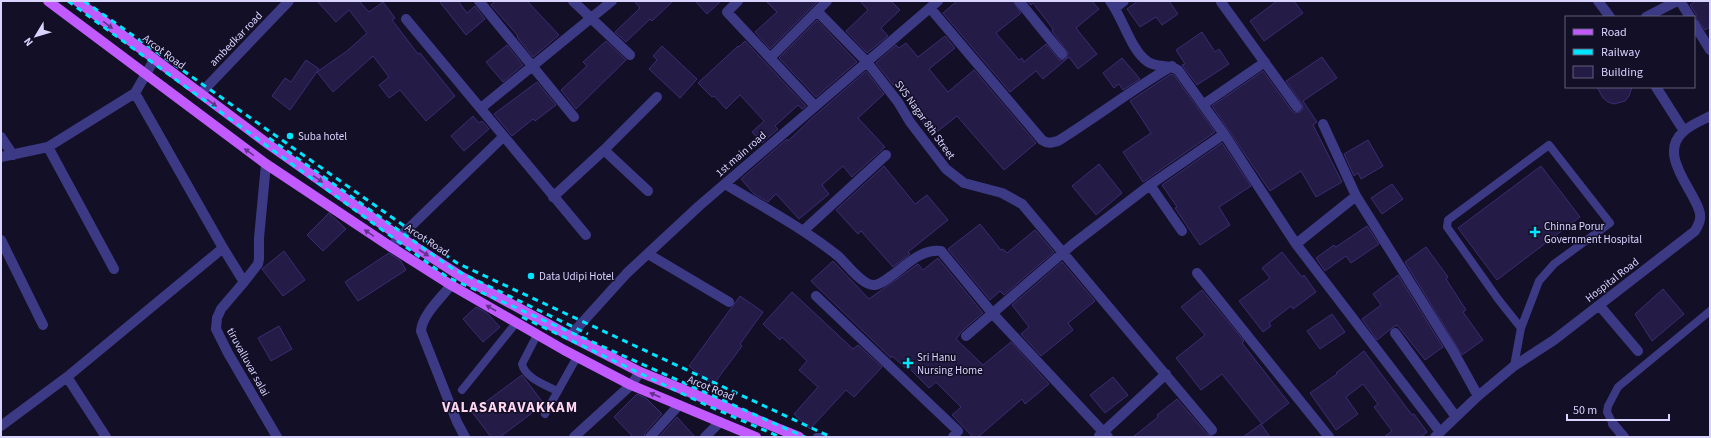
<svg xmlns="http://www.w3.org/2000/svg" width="1711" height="438" font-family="'Source Sans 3',sans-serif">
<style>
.building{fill:#241b47;stroke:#3b2d73}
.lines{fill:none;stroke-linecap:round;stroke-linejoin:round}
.service{stroke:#3d3a85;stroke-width:8}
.minor{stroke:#3d3a85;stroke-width:10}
.tertiary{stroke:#3d3a85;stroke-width:10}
.primary{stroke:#c25bff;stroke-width:10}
.rail{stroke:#00e5ff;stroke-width:3;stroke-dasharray:6 5;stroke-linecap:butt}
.oneway{fill:#623188}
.poi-dot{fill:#00e5ff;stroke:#130f26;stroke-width:1.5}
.labels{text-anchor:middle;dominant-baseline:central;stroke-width:3;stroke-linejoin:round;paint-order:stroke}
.street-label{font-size:11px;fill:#d9d4ff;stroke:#130f26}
.poi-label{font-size:11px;fill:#d9d4ff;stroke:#130f26;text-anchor:start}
.district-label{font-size:15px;font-weight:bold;letter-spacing:1px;fill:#ffd6f0;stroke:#130f26}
</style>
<rect width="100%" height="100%" fill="#130f26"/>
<path class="building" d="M317 1H359L369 12 383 2 395 18 392 20 418 54 420 53 455 96 426 121 400 90 389 98 379 85 389 77 373 56 333 92 317 72 347 51 367 33 349 10 336 22Z
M439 1H458L467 13 475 6 485 19 466 35Z
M495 1H527L559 35 533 57 517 37 518 36 491 5Z
M634 1H673L652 21 650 19 626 42 615 32 640 8Z
M695 1H721L707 14Z
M766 1H818L770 49 755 32 777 12Z
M860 1H891L900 10 881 28 888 36 867 53 846 31 868 10Z
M957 1H1013L1021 13 996 33 1019 60 1022 58 1024 62 1046 44 1059 60 1066 59 1068 53 1052 31 1053 29 1033 3 1031 5 1027 1H1092L1099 9 1076 28 1097 54 1078 69 1069 57 1043 79 1036 71 1010 92 943 13Z
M1138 1H1169L1178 14 1162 25 1156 17 1140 27 1127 9Z
M1277 1H1294L1303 13 1264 41 1250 21Z
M1696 1H1710V27L1705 30 1696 18V14L1690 5Z
M817 20 857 62 816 97 779 58Z
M1202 32 1215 52 1219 49 1229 64 1197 85 1182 65 1185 64 1176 50Z
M945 36 955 48 929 69 948 92 974 70 1036 143 1004 170 957 116 933 135 917 115 921 111 897 82 893 85 876 63 896 45 899 48 906 43 918 57Z
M606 41 626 60 576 109 561 90 587 66 583 62Z
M745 41 806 106 802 109 798 105 775 126 778 129 762 143 752 132 764 121 740 95 726 109 714 96 712 97 698 83 738 46 739 47Z
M507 45 523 65 503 82 486 62Z
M662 46 697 79 680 98 649 69 657 60 653 56Z
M1322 57 1337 78 1303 101 1317 122 1313 125 1342 182 1316 197 1301 171 1270 191 1212 106 1263 71 1292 111 1295 113 1300 112 1303 109 1302 104 1286 81Z
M1122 58 1140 79 1123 90 1119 84 1114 88 1103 73Z
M306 60 319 69 290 110 272 96 285 78 291 82Z
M866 71 884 94 858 118 885 147 852 177 843 166 822 185 829 194 799 219 776 194 768 202 754 194 741 179 787 139 788 141 811 119Z
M1171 74 1174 75 1215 132 1143 182 1123 152 1151 133 1130 101Z
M537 82 556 105 535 121 533 119 512 136 494 114Z
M1597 87H1632L1629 96 1625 101 1614 104 1608 102 1603 98Z
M473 116 479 123 482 121 489 129 464 151 451 136Z
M1368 140 1383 166 1361 179 1358 173 1354 176 1344 154Z
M1222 143 1251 186 1219 207 1230 225 1200 245 1175 208 1177 207 1162 185Z
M1099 164 1122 193 1096 215 1072 186Z
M884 166 915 204 927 195 948 220 908 252 910 254 893 267 861 231 858 234 836 210Z
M1541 166 1580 217 1497 280 1458 228Z
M1392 184 1403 199 1382 214 1371 198Z
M329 213 346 229 323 251 307 235Z
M980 224 1001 250 1003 249 1007 253 1035 230 1054 252 1004 295 1000 291 990 300 948 249Z
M1367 226 1379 244 1351 263 1346 256 1325 271 1316 258 1334 245 1336 247Z
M1426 247 1448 277 1446 279 1466 310 1463 312 1483 340 1462 355 1405 262Z
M284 251 305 280 283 296 262 269Z
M1282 252 1302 277 1304 275 1316 292 1293 309 1291 306 1269 323 1271 326 1263 332 1239 301 1270 278 1262 268Z
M389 253 400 260 406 270 358 301 345 282Z
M938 258 983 313 962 331 956 339 983 365 1011 342 1049 384 1025 404 1022 399 978 437H973L952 415 961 407 936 382 929 388 909 368 908 370 892 356 891 358 811 281 833 261 869 299 918 264 923 270Z
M1062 262 1095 301 1068 323 1073 330 1041 356 1021 334 1029 327 1012 305Z
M1398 275 1443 347 1425 360 1397 325 1392 328 1377 340 1362 319 1381 305 1373 294Z
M1663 289 1684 314 1652 341 1635 314Z
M1202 290 1244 341 1242 343 1289 403 1262 424 1222 374 1201 390 1176 358 1205 335 1181 307Z
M792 292 853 349 858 345 882 367 854 397 846 390 810 429 794 414 818 387 799 370 807 361 782 337 780 340 763 324Z
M740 296 763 312 740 344 742 346 713 385 689 366Z
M476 307 487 313 500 327 483 342 463 319Z
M1332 314 1345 332 1320 349 1307 331Z
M279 326 292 349 271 361 258 338Z
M1364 351 1412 415 1414 414 1427 432 1421 437H1384L1392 431 1374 407 1378 404 1363 384 1346 397 1358 414 1336 430 1310 393 1337 374 1336 373Z
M522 375 544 404 500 437H491L472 412Z
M1113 377 1128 395 1105 413 1090 395Z
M637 394 646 398 662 414 645 433 644 437H633L614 417Z
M1177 399 1207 434 1215 437H1133L1158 417 1157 415Z
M677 417 695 437H659Z
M1261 424 1270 437H1243Z"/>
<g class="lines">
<path class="service" d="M537 335 522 364C525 378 546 385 557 391
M1514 366 1521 328 1539 281 1554 264 1610 223 1549 145 1452 217 1448 220 1447 227 1498 299 1521 328
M462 390 516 323
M545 414 577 357
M1613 424 1607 412 1608 406 1618 387 1710 311
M817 437H823"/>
<path class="minor" d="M479 1 574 117
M573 1 630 55
M738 1 727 12 815 106
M1019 1 1062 54
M1110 1C1123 18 1131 51 1148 62 1158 68 1168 64 1178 70L1224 134 1296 244 1440 432
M1598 1 1610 17
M1680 1 1690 17
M1221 2 1297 107
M930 8 1042 140C1048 144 1051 143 1058 141 1096 117 1133 89 1172 66
M1115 8 1124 1
M817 11 867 62 898 102 910 122 946 169 964 183 1002 193 1022 204 1212 430
M1646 17 1677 1
M406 19 586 235
M1694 24 1710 50
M770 58 827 1
M154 60 135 93 223 248 244 282
M1656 87 1684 131
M200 94 289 1
M1204 104 1265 62
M481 108 612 1
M1 137 13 155
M48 147 114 269
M604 150 648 191
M1 157 48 147 135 93
M266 164 259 238V259L258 264 244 282 221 309 217 318 216 329 228 353 277 437
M725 184C763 207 803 228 838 256 847 264 863 287 875 285 881 284 886 280 891 276 907 265 920 249 941 251L993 314 1108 437
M1150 185 1182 231
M1356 196 1453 351 1478 396
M553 197 604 150 657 97
M803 231 886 155
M1 240 43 325
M1296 244 1356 196 1323 124
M391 247 408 229 503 137
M648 254 729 302
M1197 273 1329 437
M451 285C441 298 422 315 421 331L457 422 465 437
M816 296 958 431 953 437
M1599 305 1638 351
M1395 333 1456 417
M570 336 627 273 699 206 938 1
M966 336 1073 244 1150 185 1224 134
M67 377 106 437
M1613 424 1624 437
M1 426 67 377 223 248
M1099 436 1166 374
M650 437 679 405
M705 437 720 422
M1435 437 1478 396 1514 366 1554 340 1695 231C1699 224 1702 218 1699 210 1692 188 1658 154 1683 132 1690 125 1701 121 1710 116"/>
<path class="tertiary" d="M574 437 631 385 640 372"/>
<path class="primary" d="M48 1 266 164 391 247 451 285 564 350 631 385 756 437
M77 1 268 144 400 237 462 277 570 336 640 372 799 437"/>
<path class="rail" d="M68 1 447 277 805 437
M84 1 457 263 831 437
M269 138 453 269 588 334
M522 317 704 404 780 437"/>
</g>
<defs><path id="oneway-solid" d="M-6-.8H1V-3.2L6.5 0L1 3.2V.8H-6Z"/></defs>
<g class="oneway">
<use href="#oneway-solid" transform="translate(108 25) rotate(37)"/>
<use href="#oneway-solid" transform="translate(212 103) rotate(36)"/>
<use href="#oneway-solid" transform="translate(249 152) rotate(-144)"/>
<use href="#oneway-solid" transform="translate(318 179) rotate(35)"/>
<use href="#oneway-solid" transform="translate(369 233) rotate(-146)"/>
<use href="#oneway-solid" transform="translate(424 253) rotate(33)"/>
<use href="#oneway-solid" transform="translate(491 308) rotate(-150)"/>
<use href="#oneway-solid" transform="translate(655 395) rotate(-157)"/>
</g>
<g class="poi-dot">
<circle cx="290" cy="136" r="4"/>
<path d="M1533 226h4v4h4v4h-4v4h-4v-4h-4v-4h4z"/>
<circle cx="531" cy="276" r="4"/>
<path d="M906 357h4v4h4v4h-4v4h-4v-4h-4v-4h4z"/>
</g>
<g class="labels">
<g class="street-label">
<text transform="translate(236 39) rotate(-46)">ambedkar road</text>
<text transform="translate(164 52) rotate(37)">Arcot Road</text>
<text transform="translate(925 120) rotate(54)">SVS Nagar 8th Street</text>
<text transform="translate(741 154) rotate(-41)">1st main road</text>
<text transform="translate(427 240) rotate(33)">Arcot Road</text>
<text transform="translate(1612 280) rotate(-38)">Hospital Road</text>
<text transform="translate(248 362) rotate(61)">tiruvalluvar salai</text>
<text transform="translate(711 388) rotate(22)">Arcot Road</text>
</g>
<g class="poi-label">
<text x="298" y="136">Suba hotel</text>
<text x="1544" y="226">Chinna Porur<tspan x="1544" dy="13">Government Hospital</tspan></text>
<text x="539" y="276">Data Udipi Hotel</text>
<text x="917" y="357">Sri Hanu<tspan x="917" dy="13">Nursing Home</tspan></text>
</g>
<g class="district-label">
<text x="510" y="407">VALASARAVAKKAM</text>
</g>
</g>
<rect width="1711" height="438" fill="none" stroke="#d9d4ff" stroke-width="4"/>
<rect x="1565" y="16" width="130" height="72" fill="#130f26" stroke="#625e7d"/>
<rect x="1573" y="29" width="20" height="6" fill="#c25bff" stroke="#625e7d"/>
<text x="1601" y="36" font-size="12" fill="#d9d4ff">Road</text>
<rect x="1573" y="49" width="20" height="6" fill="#00e5ff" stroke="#625e7d"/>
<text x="1601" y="56" font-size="12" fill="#d9d4ff">Railway</text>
<rect x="1573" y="66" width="20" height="12" fill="#241b47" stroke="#625e7d"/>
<text x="1601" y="76" font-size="12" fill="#d9d4ff">Building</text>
<g transform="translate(36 36) rotate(232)" stroke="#130f26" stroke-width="3" paint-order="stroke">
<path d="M0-3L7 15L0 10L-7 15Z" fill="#d9d4ff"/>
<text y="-6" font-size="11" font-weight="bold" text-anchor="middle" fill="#d9d4ff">N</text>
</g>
<path d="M1567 414v6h102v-6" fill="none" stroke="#d9d4ff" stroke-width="2"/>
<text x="1573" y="414" font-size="12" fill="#d9d4ff" stroke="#130f26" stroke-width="3" paint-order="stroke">50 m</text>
</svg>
